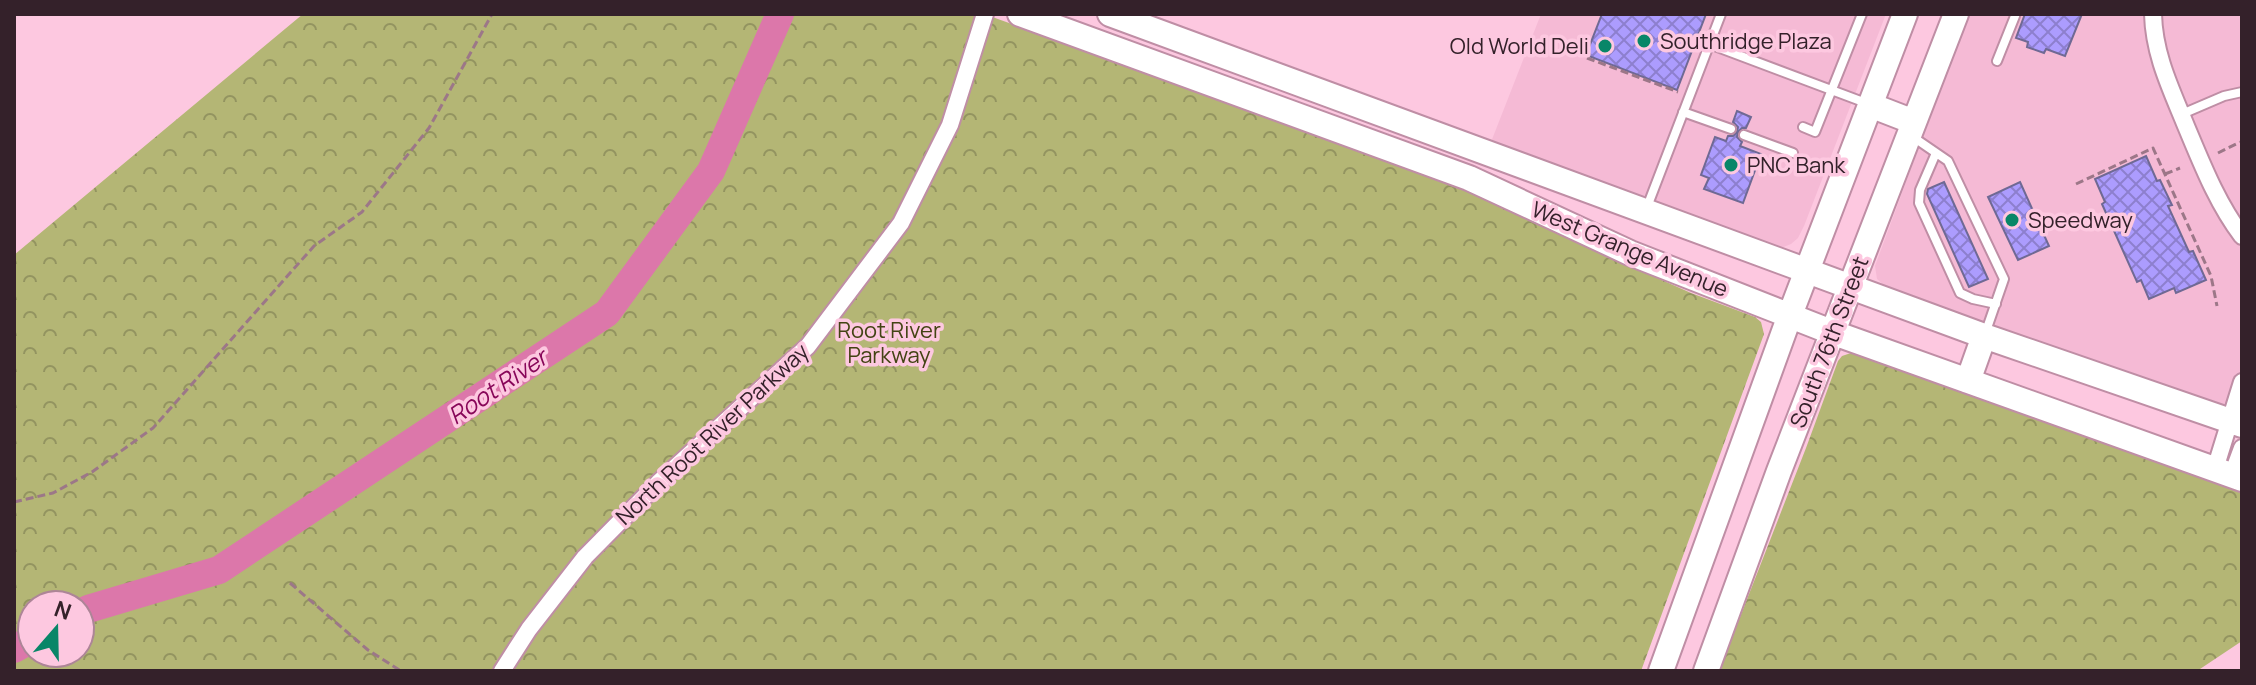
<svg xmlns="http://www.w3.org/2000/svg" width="2256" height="685" font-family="Manrope,sans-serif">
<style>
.built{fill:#f5bad5}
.park{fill:url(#park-crowns);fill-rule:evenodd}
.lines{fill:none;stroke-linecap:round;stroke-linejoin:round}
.river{stroke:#dc77aa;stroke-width:28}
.building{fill:url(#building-cross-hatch);stroke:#6f6994;stroke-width:2}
.lane-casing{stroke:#bf8ea5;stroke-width:12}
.street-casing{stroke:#bf8ea5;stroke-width:20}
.secondary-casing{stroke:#bf8ea5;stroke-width:28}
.path{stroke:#9c7788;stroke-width:3;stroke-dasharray:8 4;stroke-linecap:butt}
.lane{stroke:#fff;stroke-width:8}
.street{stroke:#fff;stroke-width:16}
.secondary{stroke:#fff;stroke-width:24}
.poi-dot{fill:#088668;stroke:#fdc8e0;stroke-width:3}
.labels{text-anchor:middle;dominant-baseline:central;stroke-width:7;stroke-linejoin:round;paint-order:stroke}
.poi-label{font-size:22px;fill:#34212a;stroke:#fdc8e0;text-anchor:start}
.street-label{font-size:22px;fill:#34212a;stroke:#fdc8e0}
.park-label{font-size:22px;fill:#434313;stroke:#fdc8e0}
.water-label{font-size:24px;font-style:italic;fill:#880759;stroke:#fdc8e0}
</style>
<defs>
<pattern id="park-crowns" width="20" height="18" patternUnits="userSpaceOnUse" patternTransform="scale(2)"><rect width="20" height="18" fill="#b4b675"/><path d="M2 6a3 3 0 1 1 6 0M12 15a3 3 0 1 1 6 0" fill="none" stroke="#939460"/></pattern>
<pattern id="building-cross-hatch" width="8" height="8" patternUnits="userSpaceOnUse" patternTransform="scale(2)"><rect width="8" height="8" fill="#ac9cfe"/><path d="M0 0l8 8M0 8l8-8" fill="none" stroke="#8d7fce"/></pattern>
</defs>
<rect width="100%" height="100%" fill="#fdc8e0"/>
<path class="built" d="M1541 14H1886L1804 226 1798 238 1791 244 1781 248 1772 247 1491 142Z
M1968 14H2242V415L1886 287 1877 279 1875 266Z"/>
<path class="park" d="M303 14H984L1459 186 1628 265 1691 293 1755 317 1761 322 1764 334 1641 671H14V255ZM32 605H80V653H32Z
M1851 353H1858L2242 493V641L2197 671H1719L1806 448 1838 361 1842 356Z"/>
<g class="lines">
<path class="river" d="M80 613 88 609 219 570 607 313 711 171 780 14
M14 649 32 639"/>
</g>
<path class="building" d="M1602 14H1706L1677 90 1586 55Z
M2025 14H2082L2065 56 2046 49 2044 53 2027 47 2028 42 2016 38Z
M1737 111 1751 117 1746 128H1742L1738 132 1737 137 1742 142 1740 146 1761 154 1743 203 1704 189 1709 178 1701 175 1715 137 1726 141 1728 136H1733L1737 132 1738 127 1733 122Z
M2146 156 2157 181 2160 180 2172 205 2168 206 2189 252 2193 251 2206 280 2176 293 2174 288 2149 299 2141 280 2137 282 2102 204 2105 202 2095 179Z
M1944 182 1988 279 1969 287 1927 194 1928 189Z
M2020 182 2049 246 2018 260 1988 197Z"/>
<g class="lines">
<g class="lane-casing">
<path id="lane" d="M1709 44 1866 103
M1997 61 2015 16
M1683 112 1731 129
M2182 114 2224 96 2242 92
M1803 127 1815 132 1862 14
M1744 135 1793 153
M1913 137 1948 161 2004 279 1985 334
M1936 153 1920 190 1919 203 1960 293 1973 299 1996 304
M1647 207 1721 14"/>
</g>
<g class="street-casing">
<path id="street" d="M2153 14C2154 55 2171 89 2186 126 2202 164 2217 203 2242 236
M2215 469 2242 382
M2232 475 2242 448
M502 671 529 629 585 557 658 483 808 346 901 223 950 125 985 14"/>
</g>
<g class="secondary-casing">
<path id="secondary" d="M1020 14 1469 178 1630 253 1834 333 2242 479
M1110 14 1984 336 2242 425
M1870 105 1914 122
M1968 381 1984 336
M1661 671 1790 315 1905 14
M1706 671 1779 471 1956 14"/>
</g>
<path class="path" d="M1587 58 1678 92
M2218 153 2240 142
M2165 174 2180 168
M2076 184 2153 148 2211 276 2217 306
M14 502 53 493 92 472 153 428 314 246 362 212 429 128 492 14
M290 583 368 650 401 671"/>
<use href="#lane" class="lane"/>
<use href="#street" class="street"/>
<use href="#secondary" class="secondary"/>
</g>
<g class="poi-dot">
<circle cx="1644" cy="41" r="8"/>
<circle cx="1605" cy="46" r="8"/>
<circle cx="1731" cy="165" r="8"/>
<circle cx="2012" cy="220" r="8"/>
</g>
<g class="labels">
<g class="poi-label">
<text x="1660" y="41">Southridge Plaza</text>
<text x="1589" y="46" text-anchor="end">Old World Deli</text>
<text x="1747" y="165">PNC Bank</text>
<text x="2028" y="220">Speedway</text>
</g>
<g class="street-label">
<text transform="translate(1630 249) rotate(23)">West Grange Avenue</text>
<text transform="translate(1829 342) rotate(-69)">South 76th Street</text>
<text transform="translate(712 434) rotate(-43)">North Root River Parkway</text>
</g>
<g class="park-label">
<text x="889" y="330">Root River<tspan x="889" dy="25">Parkway</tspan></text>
</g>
<g class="water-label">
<text transform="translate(497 386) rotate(-34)">Root River</text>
</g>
</g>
<rect width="2256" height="685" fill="none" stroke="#34212a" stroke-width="32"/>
<g transform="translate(56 629) rotate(20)"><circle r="38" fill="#fdc8e0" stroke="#ad8597" stroke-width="2"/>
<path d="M0-6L14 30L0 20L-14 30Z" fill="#088668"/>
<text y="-12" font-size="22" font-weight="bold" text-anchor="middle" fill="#34212a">N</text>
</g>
</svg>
